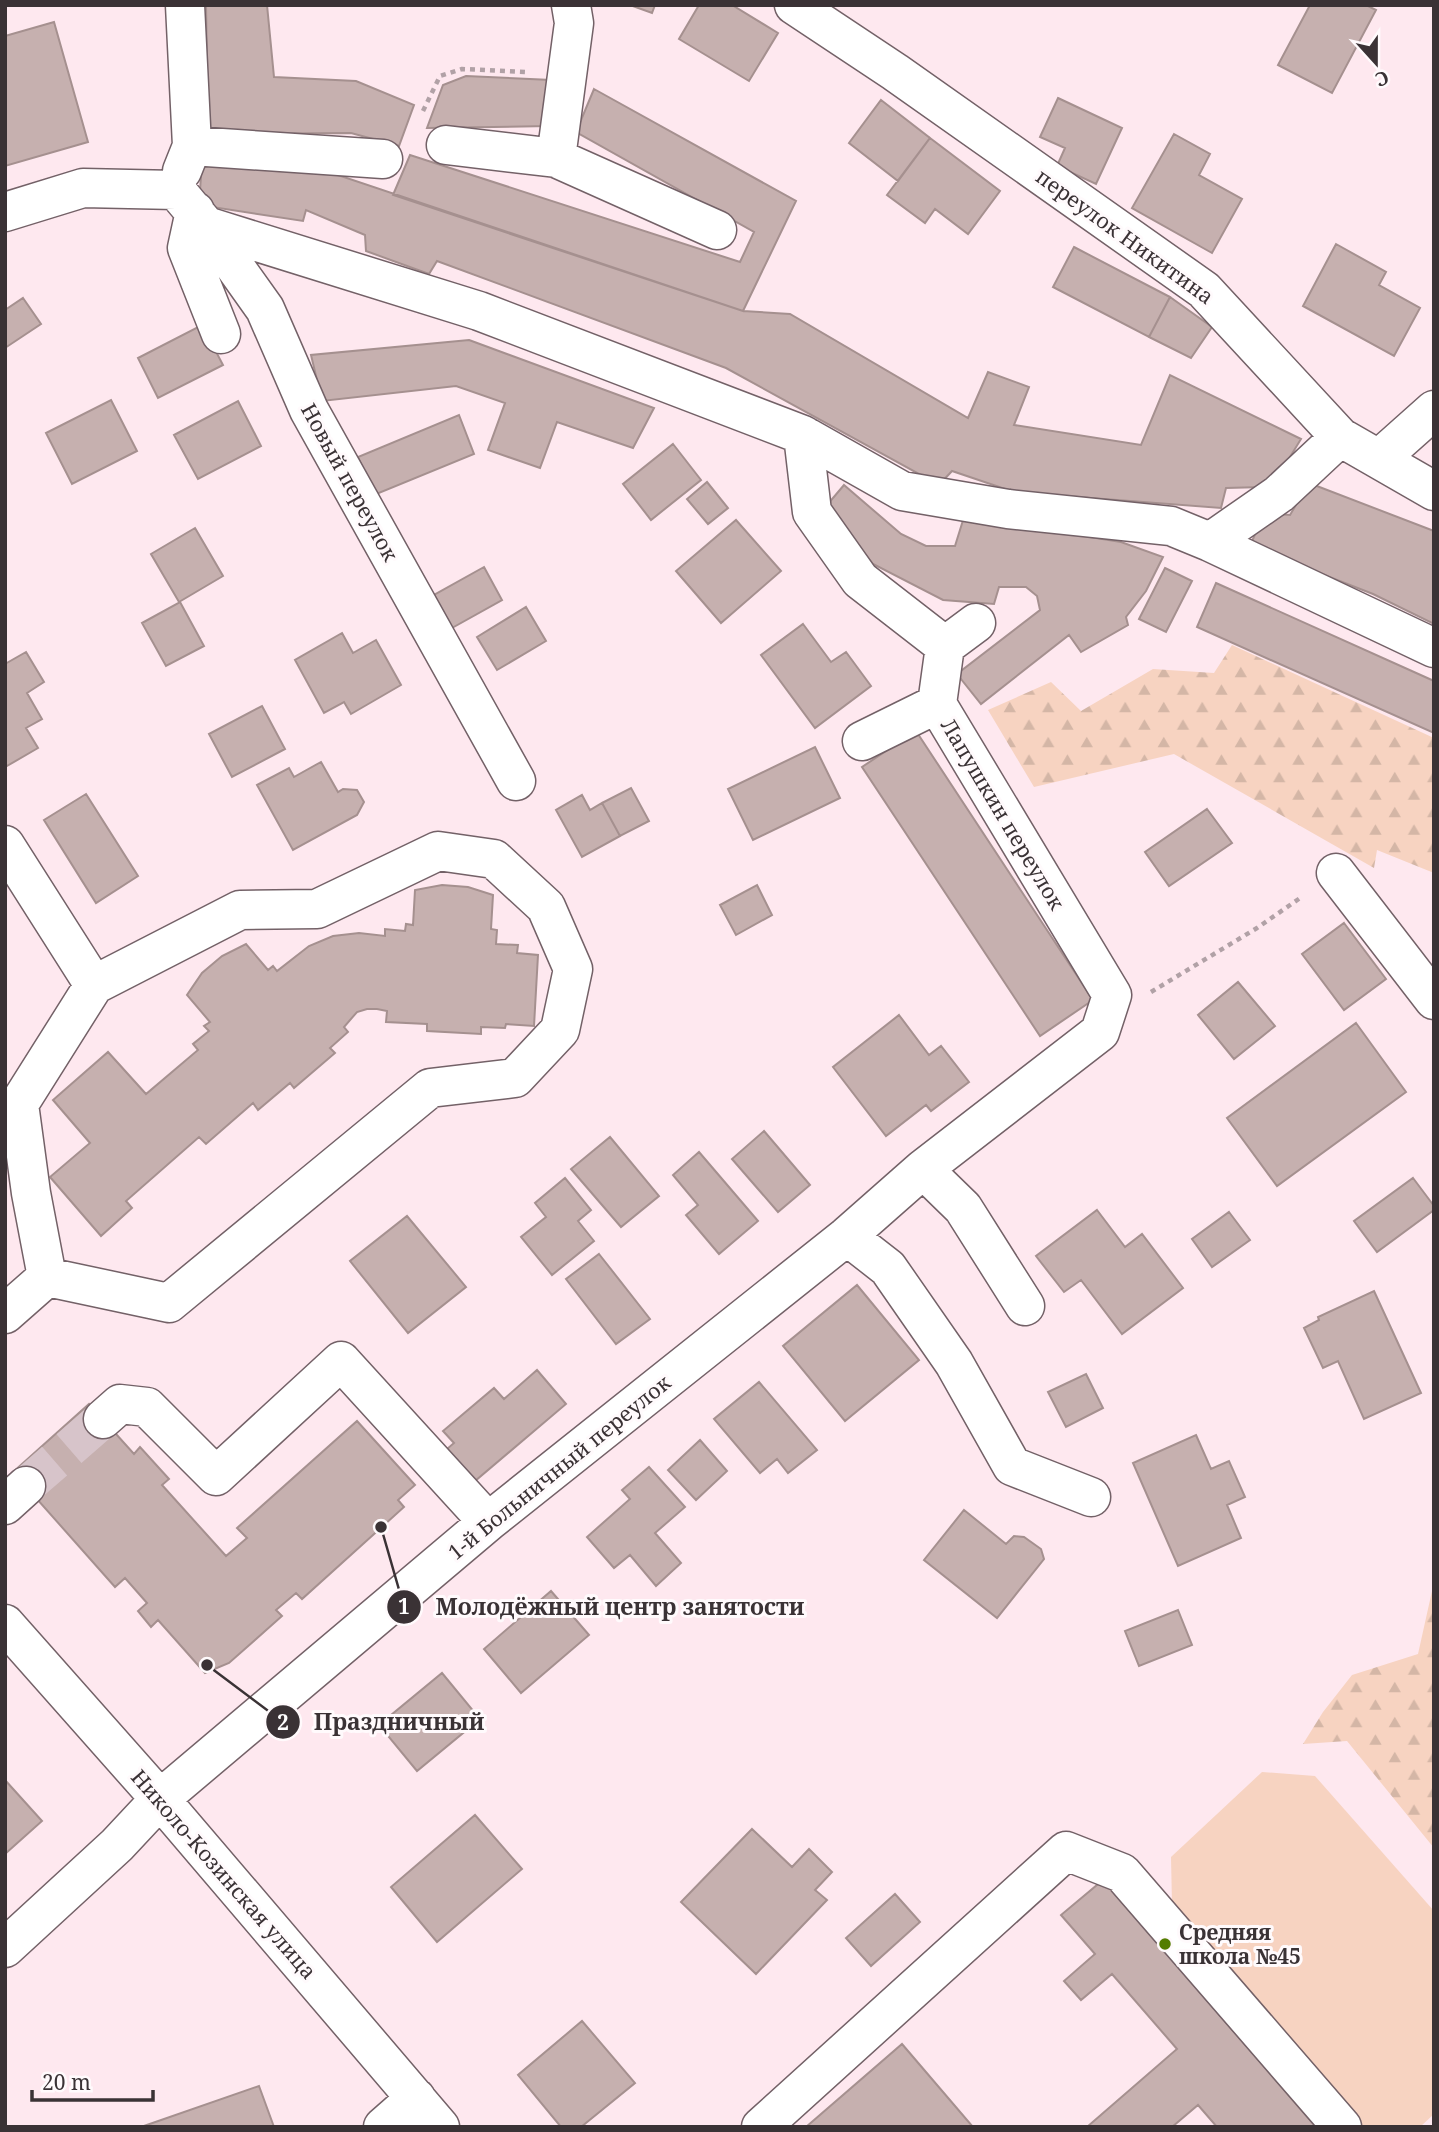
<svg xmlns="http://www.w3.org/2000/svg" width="1439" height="2132" font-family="'Noto Serif',serif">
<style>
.forest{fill:url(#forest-firs)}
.garden{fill:#f7d3c1}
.building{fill:#c6b0af;stroke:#a5908f;stroke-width:2}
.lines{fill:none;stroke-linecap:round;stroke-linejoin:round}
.minor-tunnel{stroke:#d7c4ca;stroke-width:38;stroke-dasharray:38 19;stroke-linecap:butt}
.minor-casing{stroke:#736167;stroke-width:41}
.path{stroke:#b1a1a6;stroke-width:4.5;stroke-dasharray:5 5;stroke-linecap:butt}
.minor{stroke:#fff;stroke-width:38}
.poi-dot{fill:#537d00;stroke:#fffafc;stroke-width:2.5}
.labels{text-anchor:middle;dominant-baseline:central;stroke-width:6;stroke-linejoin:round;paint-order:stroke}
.street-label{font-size:21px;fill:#3a3235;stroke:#fffafc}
.poi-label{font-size:21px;font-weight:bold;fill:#3a3235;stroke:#fffafc;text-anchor:start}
.leader{fill:none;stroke:#3a3235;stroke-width:2.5}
.callout-dot{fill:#3a3235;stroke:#fffafc;stroke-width:2.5}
.mark-label{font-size:21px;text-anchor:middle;font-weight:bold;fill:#fff}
.callout-label{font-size:23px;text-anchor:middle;font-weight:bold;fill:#3a3235;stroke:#fffafc;stroke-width:6;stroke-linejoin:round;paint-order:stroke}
</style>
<defs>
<pattern id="forest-firs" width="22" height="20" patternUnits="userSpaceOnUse" patternTransform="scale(1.75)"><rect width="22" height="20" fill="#f7d3c1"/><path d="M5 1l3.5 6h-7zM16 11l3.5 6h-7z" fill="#d4b6a6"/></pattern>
</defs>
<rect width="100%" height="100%" fill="#fee8ef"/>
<path class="forest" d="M1232 645 1434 738V873L1377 850 1374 868 1174 754 1034 787 988 710 1051 682 1081 711 1153 669 1214 673Z
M1434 1582V1848L1347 1741 1303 1744 1323 1712 1352 1675 1418 1654Z"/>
<path class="garden" d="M1262 1772 1315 1776 1434 1911V2114L1420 2127 1357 2125 1172 1905 1171 1857Z"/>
<path class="building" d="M206 5H267L274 77 356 81 414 105 399 146 351 133 208 134Z
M630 5H655L652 13Z
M699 5H732L778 33 749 81 679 39Z
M1310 5H1366L1376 10 1332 93 1278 65Z
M54 22 88 142 5 166V36Z
M466 76 551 80 549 126 427 128 443 85Z
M594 89 796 201 743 311 393 195 410 155 740 262 754 232 576 132Z
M1058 98 1122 128 1096 184 1057 166 1065 148 1040 137Z
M881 100 930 138 898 181 849 143Z
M1174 134 1210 154 1199 175 1242 199 1212 253 1132 208Z
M930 138 1000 191 968 234 935 209 925 223 887 195Z
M202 162 320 169 743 311 790 314 968 418 988 372 1029 387 1014 425 1141 445 1170 375 1301 439 1282 470 1263 487 1226 488 1221 508 1014 492 952 471 939 485 726 368 437 261 429 274 366 251 365 235 306 210 303 221 199 205Z
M1336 244 1386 272 1379 285 1420 308 1394 356 1303 306Z
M1074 247 1170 297 1149 337 1053 287Z
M1170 297 1212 327 1191 358 1149 337Z
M23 298 41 324 5 348V310Z
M202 325 223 365 158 398 138 358Z
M469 340 654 408 633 448 557 422 540 468 488 450 505 403 456 386 322 401 311 355Z
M111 400 137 451 72 484 46 433Z
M238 401 261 446 198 479 174 435Z
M459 415 474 454 374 495 358 457Z
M673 444 701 480 651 520 623 484Z
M707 482 728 508 708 524 687 499Z
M1309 483 1434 531V624L1373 594 1250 546 1264 513 1290 515Z
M844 485 901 534 926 546H955L964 517 1121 542 1163 557 1146 591 1126 617 1128 625 1081 652 1069 635 981 704 957 674 1040 610 1037 596 1026 587H999L994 604 943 600 873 564 827 505Z
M736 520 781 571 721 623 676 571Z
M195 528 223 576 179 602 151 554Z
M484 567 502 600 452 628 434 595Z
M1165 568 1192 581 1166 632 1139 619Z
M1216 583 1434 681V733L1197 627Z
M180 602 204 646 166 666 142 623Z
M526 607 546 641 497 670 477 637Z
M803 624 831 662 846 652 871 686 815 728 761 655Z
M342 633 353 653 376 640 401 685 351 714 344 702 324 713 295 660Z
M26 652 44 682 27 693 42 719 26 728 38 748 7 766 5 763V664Z
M262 706 285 749 232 777 209 734Z
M916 731 1093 1000 1040 1036 862 767Z
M815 747 840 798 753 840 728 789Z
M321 762 338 792 343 789 357 790 364 802 357 815 293 850 257 785 289 768 294 777Z
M631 788 649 821 620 836 602 803Z
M86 794 138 876 96 903 44 820Z
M582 795 590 810 602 803 620 836 582 857 556 810Z
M1207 809 1232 843 1169 886 1145 852Z
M442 885 468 887 493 895 491 929 497 930 496 944 518 945 517 953 538 955 534 1026 506 1024 505 1028 481 1027V1034L427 1031V1024L386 1022 387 1011 377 1009H367L357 1012 344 1027 348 1032 330 1048 335 1053 294 1088 290 1083 258 1110 253 1103 206 1144 199 1137 126 1201 132 1208 101 1236 50 1177 90 1143 53 1100 108 1052 146 1094 198 1050 193 1044 209 1031 204 1026 210 1022 187 995 202 973 222 956 246 944 268 970 273 966 277 971 309 946 333 936 359 933 385 936V929L405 931 406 924 413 925 415 890Z
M757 885 772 915 736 935 720 905Z
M1344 923 1386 979 1344 1010 1302 954Z
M1238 982 1275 1026 1234 1059 1198 1015Z
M899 1015 929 1055 941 1046 969 1082 931 1111 926 1105 886 1136 833 1067Z
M1356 1023 1406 1092 1277 1186 1227 1118Z
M764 1131 810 1185 778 1212 732 1159Z
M610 1137 659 1196 621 1227 571 1169Z
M699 1152 758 1221 719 1254 686 1215 698 1205 673 1175Z
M565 1178 591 1210 578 1221 594 1241 552 1275 521 1237 546 1217 535 1203Z
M1413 1178 1434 1206V1210L1377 1252 1354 1221Z
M1097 1210 1125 1247 1142 1234 1183 1288 1122 1334 1081 1280 1064 1292 1036 1256Z
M1229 1212 1250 1240 1212 1267 1192 1239Z
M407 1216 466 1287 408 1333 350 1261Z
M599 1254 650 1319 616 1344 566 1279Z
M857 1285 919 1360 845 1421 783 1346Z
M1374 1291 1421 1393 1364 1419 1338 1361 1323 1368 1304 1328 1319 1320 1318 1317Z
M537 1370 566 1404 475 1481 447 1449 454 1443 443 1431 494 1388 504 1399Z
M1086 1374 1103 1408 1066 1427 1048 1392Z
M759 1382 817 1450 788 1473 777 1459 760 1473 714 1419Z
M89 1404 134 1454 140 1447 169 1479 162 1485 226 1556 247 1538 237 1528 357 1421 415 1485 398 1500 404 1507 302 1599 296 1593 276 1610 282 1616 229 1663 205 1673 158 1620 151 1627 138 1611 147 1603 125 1578 115 1587 13 1472Z
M1196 1435 1211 1469 1229 1461 1245 1497 1227 1505 1241 1538 1178 1566 1133 1463Z
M700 1440 727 1471 696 1500 668 1470Z
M649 1467 685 1507 655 1533 681 1563 656 1586 630 1555 614 1568 587 1537 630 1499 622 1490Z
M964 1510 1006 1544 1014 1536 1024 1537 1041 1549 1044 1559 997 1618 924 1560Z
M551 1591 589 1635 521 1693 484 1649Z
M1178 1610 1192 1645 1139 1666 1125 1631Z
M442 1673 480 1719 417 1771 379 1725Z
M5 1780 42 1821 5 1854Z
M475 1815 522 1869 437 1942 391 1887Z
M752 1829 792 1867 809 1849 832 1872 815 1890 827 1900 756 1974 681 1902Z
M1103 1880 1316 2127H1217L1198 2105 1172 2127H1087L1177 2049 1112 1974 1081 2000 1064 1981 1095 1954 1061 1915Z
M895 1894 920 1922 871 1966 846 1938Z
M582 2021 635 2083 581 2127H561L518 2075Z
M902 2044 973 2127H806Z
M259 2086 274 2127H141Z"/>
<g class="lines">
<path class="minor-tunnel" d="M26 1486 103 1419"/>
<g class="minor-casing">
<path id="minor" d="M571 5 574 23 556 158 717 230
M794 5 895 72 1204 290 1340 437 1434 491
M446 145 556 158
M192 146 383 159
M182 171 192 146 185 5
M176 190 206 226 265 309 309 410 516 781
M195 211 187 248 221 334
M5 212 83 188 176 190
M206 226 479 311 803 435 812 512 860 580 945 646
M803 435 902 491 1008 509 1171 526 1210 542 1434 648
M1379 459 1434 410
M1210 542 1279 494 1340 437
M937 704 945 646 976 623
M5 845 94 985
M438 851 494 859 546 907 573 969 560 1030 515 1078 430 1088 169 1303 47 1277 31 1193 19 1104 94 985 240 910 317 909Z
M1336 873 1434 1000
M923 1169 963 1208 1025 1306
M847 1236 888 1268 954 1363 1012 1466 1091 1497
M5 1314 47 1277
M103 1419 120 1404 147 1407 216 1476 341 1361 488 1522
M5 1505 26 1486
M5 1624 160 1799 440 2127
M5 1948 117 1845 160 1799 488 1522 847 1236 923 1169 1100 1032 1112 995 937 704 862 741
M383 2127 416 2098
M761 2127 1066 1851 1122 1873 1342 2127"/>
</g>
<path class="path" d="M423 111 440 76 462 69 527 72
M1151 992 1257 928 1303 896"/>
<use href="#minor" class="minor"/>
</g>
<circle class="poi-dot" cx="1165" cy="1944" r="7"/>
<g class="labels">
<g class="street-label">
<text transform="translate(1125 236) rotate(36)">переулок Никитина</text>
<text transform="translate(350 482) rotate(61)">Новый переулок</text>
<text transform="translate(1003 814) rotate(59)">Лапушкин переулок</text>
<text transform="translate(559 1467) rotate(-39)">1-й Больничный переулок</text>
<text transform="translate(224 1874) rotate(49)">Николо-Козинская улица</text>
</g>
<g class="poi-label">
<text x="1179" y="1932">Средняя<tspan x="1179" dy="24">школа №45</tspan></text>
</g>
</g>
<path class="leader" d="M381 1527L404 1607M207 1665L283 1722"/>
<g class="callout-dot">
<circle cx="381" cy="1527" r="7"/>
<circle cx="207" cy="1665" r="7"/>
<circle cx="404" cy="1607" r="18"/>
<circle cx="283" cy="1722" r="18"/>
</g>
<g class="mark-label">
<text x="404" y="1614">1</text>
<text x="283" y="1730">2</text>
</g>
<g class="callout-label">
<text x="620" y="1615">Молодёжный центр занятости</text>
<text x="399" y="1730">Праздничный</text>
</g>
<rect width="1439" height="2132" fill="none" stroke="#3a3235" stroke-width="14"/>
<g transform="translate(1376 63) rotate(159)" stroke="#fffafc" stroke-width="5" paint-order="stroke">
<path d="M0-5L12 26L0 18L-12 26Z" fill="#3a3235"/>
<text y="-10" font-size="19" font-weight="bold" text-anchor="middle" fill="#3a3235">С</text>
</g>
<path d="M32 2090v10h121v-10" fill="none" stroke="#3a3235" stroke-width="3.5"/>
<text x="42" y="2090" font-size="21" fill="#3a3235" stroke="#fffafc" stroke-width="5" paint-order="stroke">20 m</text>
</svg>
